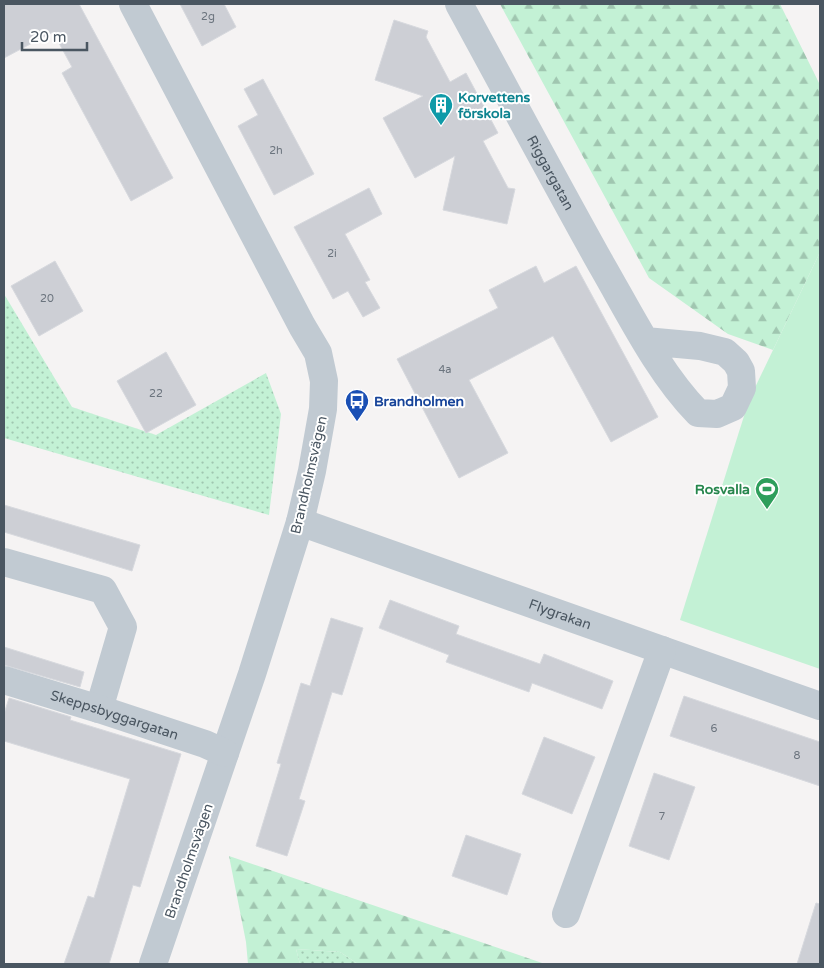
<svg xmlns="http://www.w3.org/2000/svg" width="824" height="968" font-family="'Varela Round',sans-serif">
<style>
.grass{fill:url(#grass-dots)}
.forest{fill:url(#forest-firs)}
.pitch{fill:#c3f1d5}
.building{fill:#cdcfd5;stroke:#d7d9de}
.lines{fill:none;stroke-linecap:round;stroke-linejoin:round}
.minor{stroke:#c1cad2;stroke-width:28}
.labels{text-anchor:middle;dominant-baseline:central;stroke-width:4;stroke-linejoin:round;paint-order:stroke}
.number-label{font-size:11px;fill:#6b747e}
.culture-label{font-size:14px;font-weight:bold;fill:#0d838f;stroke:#fff;text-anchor:start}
.street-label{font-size:14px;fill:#4a5661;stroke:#fff}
.transit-label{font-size:14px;font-weight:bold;fill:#164399;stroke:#fff;text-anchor:start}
.leisure-label{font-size:14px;font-weight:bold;fill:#27864d;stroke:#fff;text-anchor:end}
</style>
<defs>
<pattern id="grass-dots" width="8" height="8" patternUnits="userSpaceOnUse" patternTransform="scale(1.25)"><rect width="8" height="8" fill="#c3f1d5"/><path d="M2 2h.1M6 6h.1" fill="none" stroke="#a0c6b0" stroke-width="1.8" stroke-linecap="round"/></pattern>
<pattern id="forest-firs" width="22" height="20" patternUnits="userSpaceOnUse" patternTransform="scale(1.25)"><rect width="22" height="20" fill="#c3f1d5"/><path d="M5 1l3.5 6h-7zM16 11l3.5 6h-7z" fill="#a0c6b0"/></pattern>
</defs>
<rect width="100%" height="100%" fill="#f5f3f3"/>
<path class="grass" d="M4 294 72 407 156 435 266 373 281 414 269 515 4 438Z
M296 949 340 952 358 964H300Z"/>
<path class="forest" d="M500 4H780L820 85V252L773 350 728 334 649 278Z
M229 856 545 964H358L340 952 296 949 300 964H248L246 942Z"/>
<path class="pitch" d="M820 252V669L680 620 749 400Z"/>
<path class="building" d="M4 4H79L173 178 131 201 62 73 72 67 53 32 4 58Z
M180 4H224L236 27 202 46Z
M394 20 428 31 426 37 450 82 466 73 498 133 483 141 508 188 515 189 507 224 443 210 455 156 415 178 383 118 423 96 375 80Z
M263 79 314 174 274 195 238 126 258 115 244 89Z
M369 188 382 214 345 234 370 280 365 282 380 308 363 317 348 291 333 299 294 227Z
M55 261 83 311 39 336 11 286Z
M536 266 544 283 576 266 658 417 611 442 553 336 469 380 508 453 459 478 397 359 498 308 489 290Z
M166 352 196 405 146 433 117 381Z
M4 505 140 545 132 571 4 532Z
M390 600 459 626 456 634 540 664 544 654 613 681 602 709 532 683 529 692 446 662 449 655 379 628Z
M331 618 363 628 342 695 332 692 299 799 305 801 287 856 256 846 281 764 277 763 301 683 310 686Z
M4 647 84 672 80 687 4 665Z
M684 696 820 742V786L670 736Z
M9 698 71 717 70 720 181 754 140 887 133 885 109 964H64L88 896 94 898 130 779 4 741V714Z
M544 737 595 757 572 814 522 794Z
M654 773 695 787 669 860 629 846Z
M466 835 521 854 507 895 452 876Z
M816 903 820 904V964H797Z"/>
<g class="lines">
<g class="minor">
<path d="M133 4 302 326 318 353 324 381 323 409 312 471 300 522 252 674 153 964"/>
<path id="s1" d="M459 4C506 90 553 178 601 264 630 314 658 372 698 413L717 414 733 407 742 388 741 371 736 362 725 352 700 346 645 341"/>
<path id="s2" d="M300 522 820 706"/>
<path d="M4 562 103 590 123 627 99 709"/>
<path id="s3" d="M4 680 99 709 205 744 225 753"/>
<path d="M566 914 662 650"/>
</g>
</g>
<defs>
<g id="building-pin" transform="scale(1.25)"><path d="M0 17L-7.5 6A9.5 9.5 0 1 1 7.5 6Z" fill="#0f9aa8" stroke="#fff"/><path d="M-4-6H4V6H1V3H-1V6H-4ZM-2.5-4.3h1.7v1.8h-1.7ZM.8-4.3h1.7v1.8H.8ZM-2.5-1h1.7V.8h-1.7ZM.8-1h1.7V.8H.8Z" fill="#fff"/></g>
<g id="bus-pin" transform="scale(1.25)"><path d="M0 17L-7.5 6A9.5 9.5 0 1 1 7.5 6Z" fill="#1a4fb4" stroke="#fff"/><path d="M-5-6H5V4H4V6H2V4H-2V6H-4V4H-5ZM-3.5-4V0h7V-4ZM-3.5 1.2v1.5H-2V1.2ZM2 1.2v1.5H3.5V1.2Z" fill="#fff"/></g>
<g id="stadium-pin" transform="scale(1.25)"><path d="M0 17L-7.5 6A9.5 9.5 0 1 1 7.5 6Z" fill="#2e9e5b" stroke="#fff"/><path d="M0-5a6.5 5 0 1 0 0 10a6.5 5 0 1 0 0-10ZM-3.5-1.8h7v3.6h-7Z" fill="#fff"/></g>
</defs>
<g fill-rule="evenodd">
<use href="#building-pin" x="441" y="105"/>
<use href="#bus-pin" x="357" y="401"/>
<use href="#stadium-pin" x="767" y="489"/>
</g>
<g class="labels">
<g class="number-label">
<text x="208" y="16">2g</text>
<text x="276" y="150">2h</text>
<text x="332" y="253">2i</text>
<text x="47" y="298">20</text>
<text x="445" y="369">4a</text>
<text x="156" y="393">22</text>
<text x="714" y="728">6</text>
<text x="797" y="755">8</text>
<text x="662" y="816">7</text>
</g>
<g class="culture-label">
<text x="458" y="97">Korvettens<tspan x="458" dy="16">förskola</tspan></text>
</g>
<g class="street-label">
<text stroke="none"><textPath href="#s1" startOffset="192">Riggargatan</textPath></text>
<text transform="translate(309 475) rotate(-77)">Brandholmsvägen</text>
<text stroke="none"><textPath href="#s2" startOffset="276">Flygrakan</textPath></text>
<text stroke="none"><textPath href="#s3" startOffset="116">Skeppsbyggargatan</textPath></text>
<text transform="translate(189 861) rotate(-71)">Brandholmsvägen</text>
</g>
<g class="transit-label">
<text x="374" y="401">Brandholmen</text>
</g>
<g class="leisure-label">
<text x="750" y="489">Rosvalla</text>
</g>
</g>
<rect width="824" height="968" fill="none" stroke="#4a5661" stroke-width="10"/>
<path d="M22 42v8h65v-8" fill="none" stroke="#4a5661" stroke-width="2.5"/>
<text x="30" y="42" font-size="15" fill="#4a5661" stroke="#ffffff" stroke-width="4" paint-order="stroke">20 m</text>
</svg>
